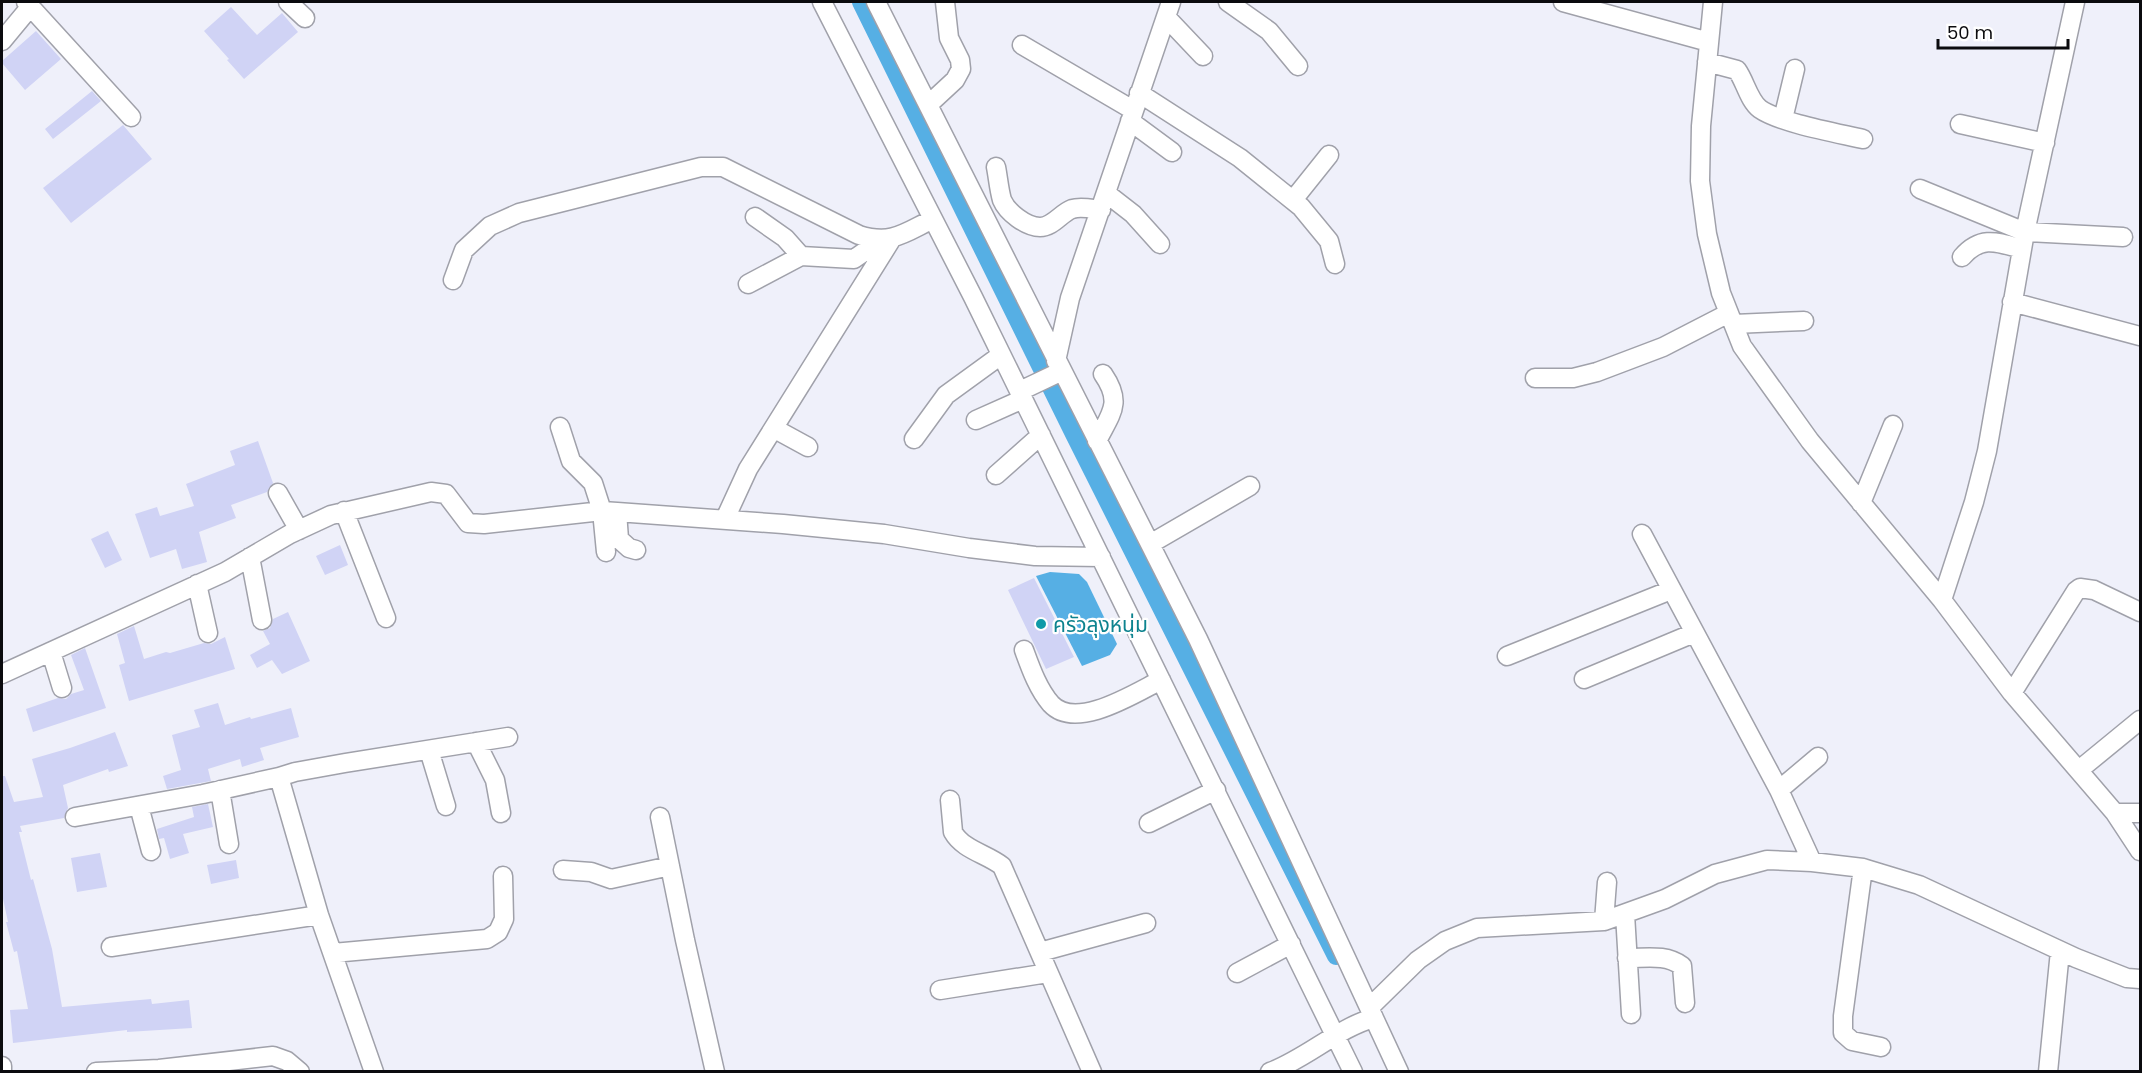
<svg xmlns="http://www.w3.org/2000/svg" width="2142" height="1073" font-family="Poppins,'Noto Sans Thai',sans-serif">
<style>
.water{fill:#56afe4}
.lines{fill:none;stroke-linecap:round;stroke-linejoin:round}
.canal{stroke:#56afe4;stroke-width:18}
.building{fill:#d0d3f5}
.minor-casing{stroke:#a0a1aa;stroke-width:21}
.minor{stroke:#fff;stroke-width:18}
.culture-dot{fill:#0f9aa8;stroke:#fff;stroke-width:2}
.labels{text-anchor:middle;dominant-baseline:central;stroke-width:4.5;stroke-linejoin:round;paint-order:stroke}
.culture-label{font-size:21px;fill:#0d838f;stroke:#fff;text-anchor:start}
</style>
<rect width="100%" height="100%" fill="#eff0fa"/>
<path class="water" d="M1050 572 1079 574 1087 582 1117 644 1110 655 1082 666 1036 576Z"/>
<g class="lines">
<path class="canal" d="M861 2 1074 434 1336 956"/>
</g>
<path class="building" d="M231 7 257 35 282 13 298 32 244 79 227 60 229 59 204 31Z
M36 31 61 59 25 90 2 63V61Z
M92 91 101 101 53 139 45 129Z
M123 125 152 159 71 223 43 188Z
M258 441 273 483 267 492 231 505 236 518 199 532 207 562 182 569 176 549 150 558 135 514 157 507 160 516 194 506 186 484 235 465 230 451Z
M108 531 122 560 105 568 91 539Z
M340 545 348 565 325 575 316 556Z
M1034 578 1074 657 1046 669 1008 590Z
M288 612 310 661 282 674 272 660 257 668 250 655 270 644 263 631 270 628 273 619Z
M134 626 144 659 166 652 170 653 204 643 211 644 225 637 235 669 129 701 119 665 125 663 117 634Z
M85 648 106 708 33 732 26 709 58 698 66 699 71 694 84 690 71 655Z
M218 703 225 725 250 717 251 719 291 708 299 737 260 748 264 760 242 767 240 759 208 769 211 781 167 789 163 776 181 770 172 735 200 727 194 710Z
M115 732 128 766 109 772 108 769 63 785 68 808 64 818 20 826 22 832H19L31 880 33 879 52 949 62 1007 151 999 152 1004 189 1000 192 1028 127 1032V1030L13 1043 10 1010 28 1009 17 951 14 952 6 922H8L2 894V776H5L14 802 43 797 32 759 70 748Z
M208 804 213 827 183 834 189 853 170 859 164 838 159 839 157 829 194 817 192 807Z
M100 853 107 887 77 892 71 858Z
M236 860 239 878 211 884 207 865Z"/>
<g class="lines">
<g class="minor-casing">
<path id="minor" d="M26 2 131 117
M288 2 305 18
M822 2 973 297 1353 1072
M876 2 1198 639 1399 1072
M1228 2 1269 31 1298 66
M1563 2 1709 42
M1713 2 1701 126 1700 181 1707 234 1721 293 1742 346 1810 441 1942 600 2012 693 2115 813 2140 851
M1166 17 1203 56
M2 41 31 6
M1022 45 1133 110
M1707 62 1737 70C1745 81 1749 101 1760 109 1780 123 1837 133 1863 139
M1139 93 1240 158 1301 207 1329 241 1335 264
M928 105 955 80 961 69 960 60 949 38 945 2
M1783 119 1795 69
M1130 121 1172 152
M1960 124 2045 143
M996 167C998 177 999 190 1002 200 1007 212 1026 227 1040 227 1053 227 1061 213 1072 209 1081 206 1092 209 1101 210
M1920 189 2025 232 2123 237
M1106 193 1133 214 1160 244
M1293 200 1329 155
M755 217 785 238 801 256
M1962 257C1981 235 1997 242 2022 249
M453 280 464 250 490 226 519 213 701 167H723L859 235C892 245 904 233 933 219
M748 284 801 256 854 259 881 240
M2012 302 2140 336
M1734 324 1804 321
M1056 361 1070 298 1171 2
M1535 378H1573L1597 372 1663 347 1729 313
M1020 391 1062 371
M976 420 1023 399
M560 427 571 461 593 483 602 511 606 552
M775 429 808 447
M914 439 946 395 1001 355
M1097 441C1111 413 1123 403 1103 374
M996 475 1041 435
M278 493 299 530
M1861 503 1893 425
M344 511 386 618
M617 512 619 539 629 548 636 550
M725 519 748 469 891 240
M1642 534 1779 790 1812 862
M1150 544 1250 486
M250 557 262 620
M197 584 208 633
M1942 600 1974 502 1987 451 2025 232 2075 2
M1024 650C1031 669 1038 689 1051 704 1076 731 1135 693 1161 680
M51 652 62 688
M1507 656 1671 590
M2 674 225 572 290 534 331 515 431 492 446 494 468 523 484 524 602 511 617 512 783 524 884 534 969 548 1035 556 1101 557
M1584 679 1694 633
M2012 693 2076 591 2080 588 2094 590 2140 612
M476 742 495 780 501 813
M429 750 446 806
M2079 770 2140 720
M220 790 229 844
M1779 790 1818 757
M950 800 953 832C963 850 987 854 1002 866L1092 1072
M139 806 151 851
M2115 813H2140
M75 817 203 794 279 777
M660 817 685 940 715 1072
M1149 823 1216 790
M1863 868 1843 1016V1033L1852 1041 1881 1047
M563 870 591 872 611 879 670 866
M1625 914 1631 1014
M1604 921 1607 882
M111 947 319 915
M1040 952 1146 923
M333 953 487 939 498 932 504 919 503 876
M1627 958C1647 958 1666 954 1682 966L1685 1003
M1237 973 1291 944
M940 990 1048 973
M1370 1007 1418 960 1445 941 1477 928 1604 921 1665 899 1715 874 1767 860 1812 862 1863 868 1919 885 2076 958 2127 978 2140 979
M2 1066V1072
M96 1072 159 1069 273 1056 287 1061 300 1072
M374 1072 319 915 279 777 295 772 345 763 508 737
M1270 1072C1306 1059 1339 1027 1374 1018
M2048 1072 2060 951"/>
</g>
<use href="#minor" class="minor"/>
</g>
<circle class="culture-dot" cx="1041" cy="624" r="6"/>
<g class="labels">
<g class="culture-label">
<text x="1053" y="624">ครัวลุงหนุ่ม</text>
</g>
</g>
<rect width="2142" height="1073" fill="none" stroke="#0b0b0e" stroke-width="6"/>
<path d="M1938 39v9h130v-9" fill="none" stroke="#0b0b0e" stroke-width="3"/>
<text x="1947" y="39" font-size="18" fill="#0b0b0e" stroke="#ffffff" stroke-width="4.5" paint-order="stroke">50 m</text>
</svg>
